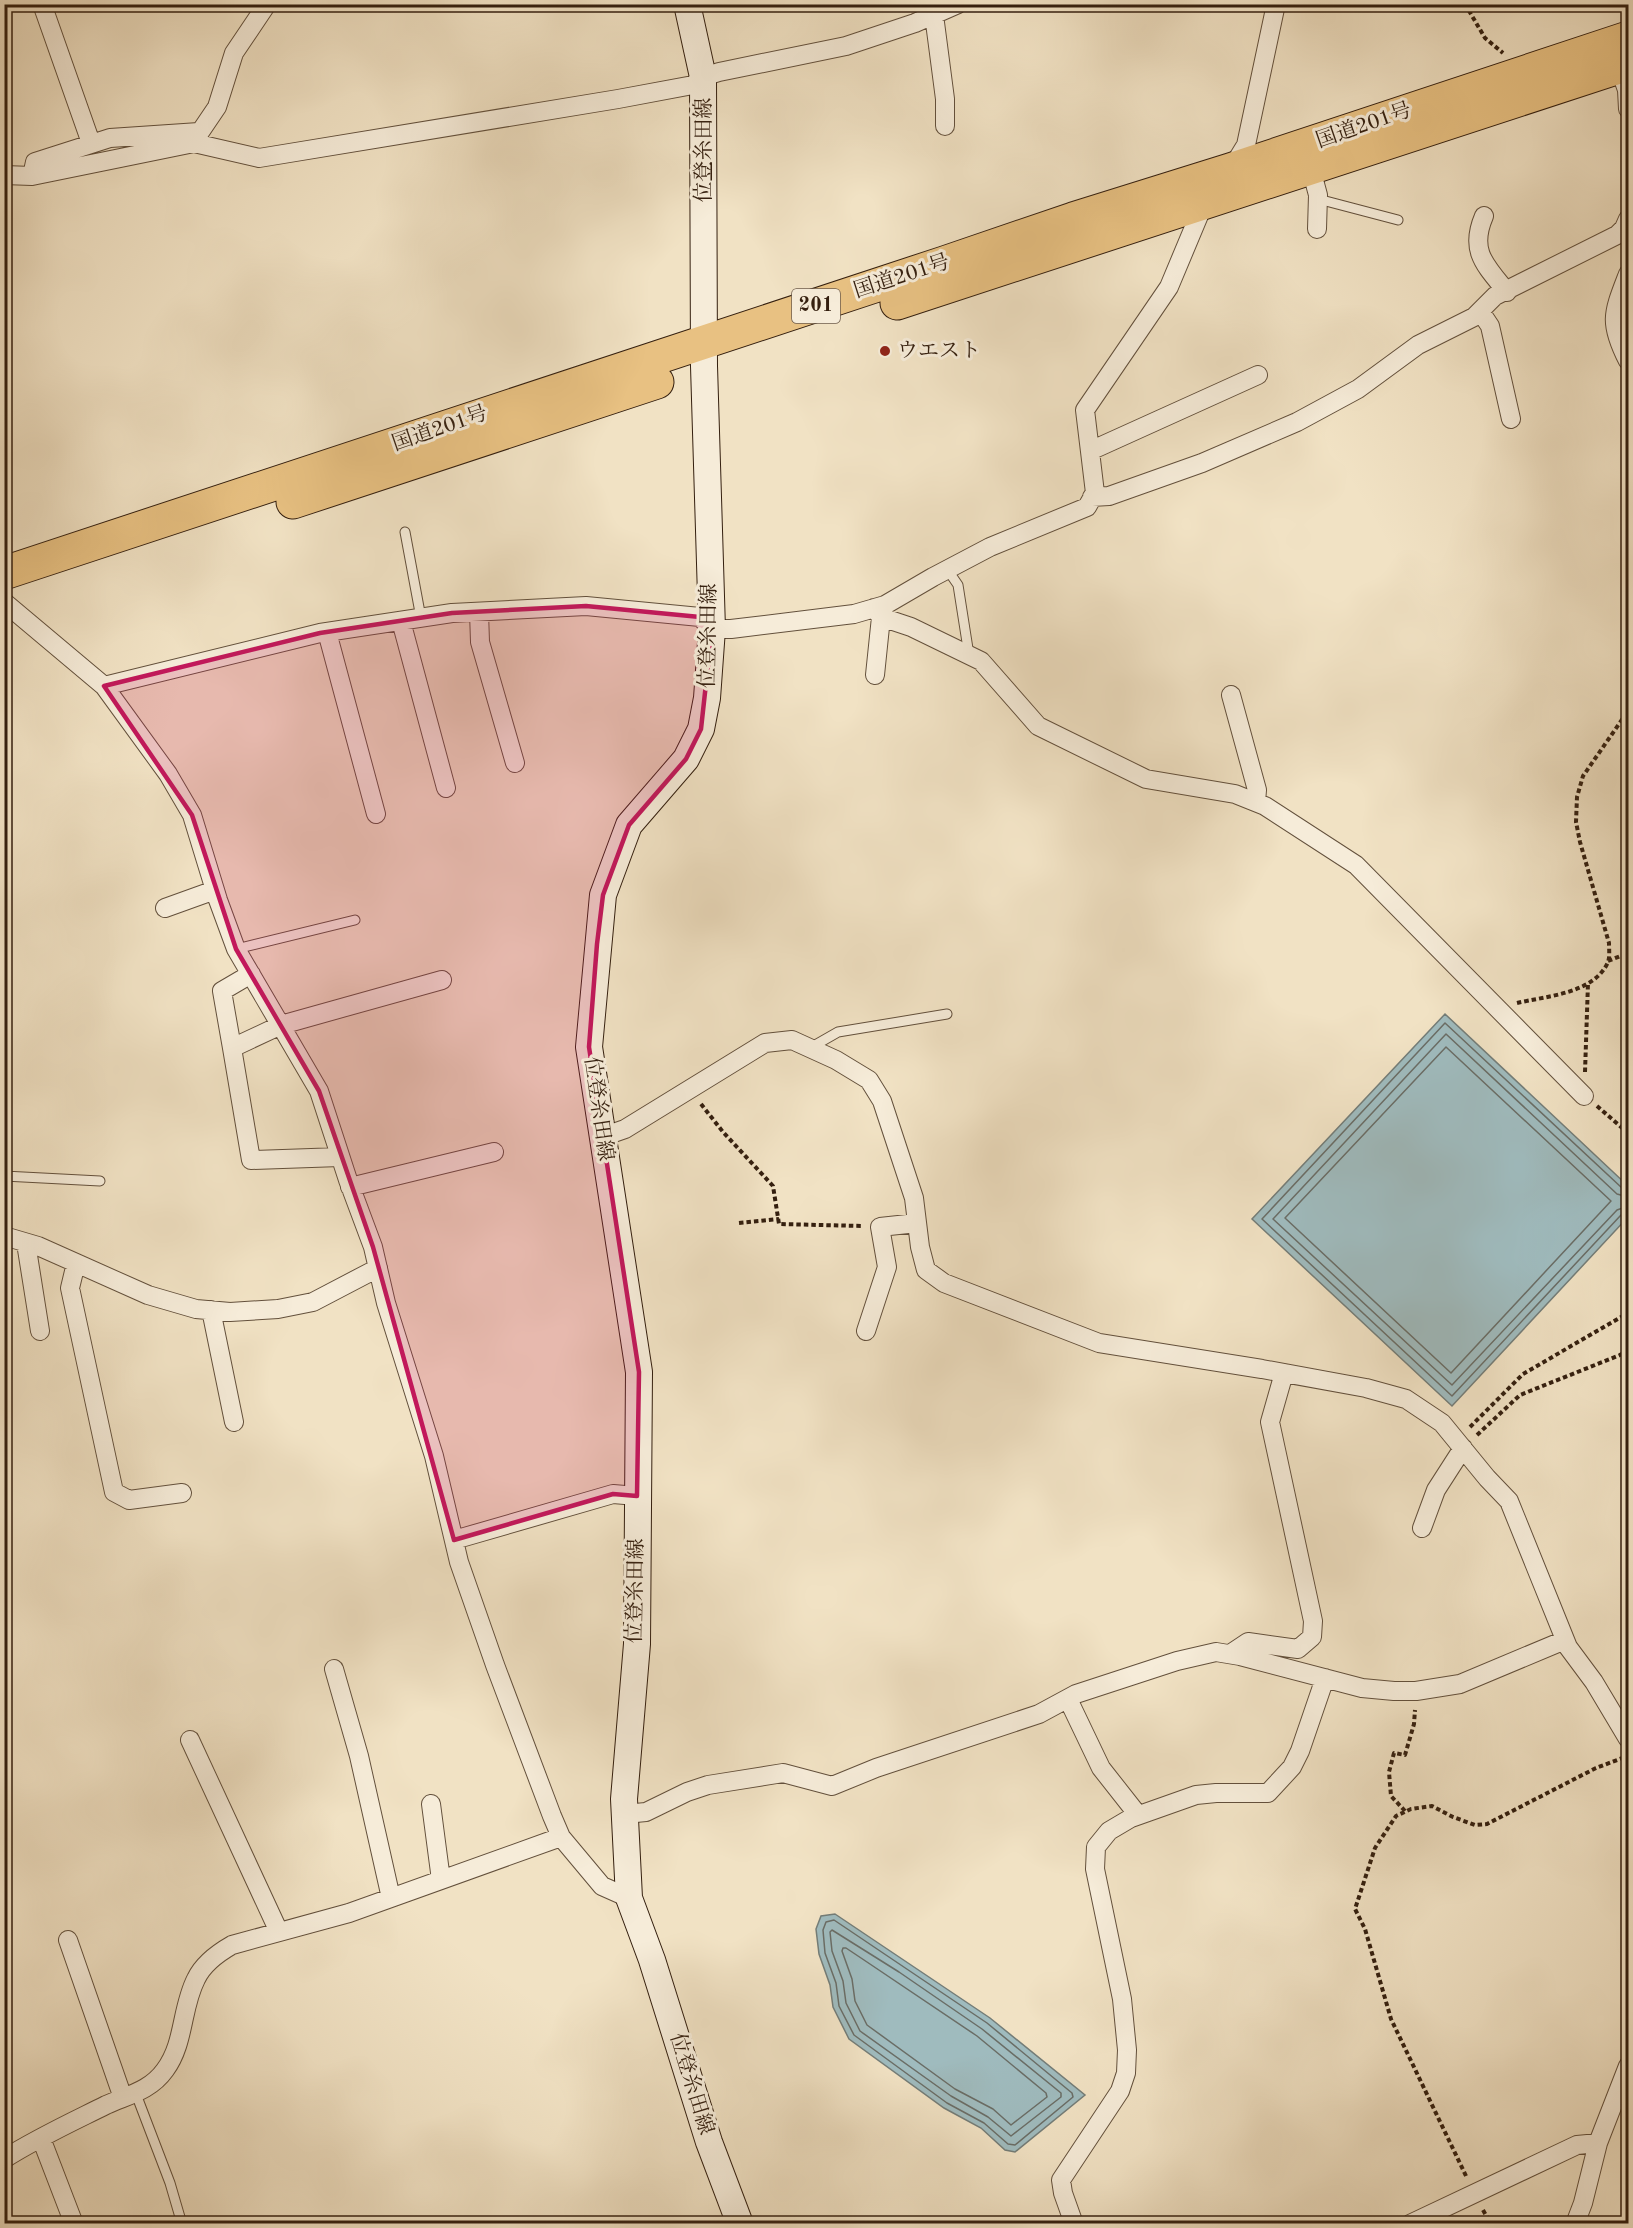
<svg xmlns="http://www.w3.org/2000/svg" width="1633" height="2228" font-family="'Old Standard TT','Noto Serif JP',serif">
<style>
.water{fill:#9fbbbe;stroke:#747d78;stroke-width:1.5}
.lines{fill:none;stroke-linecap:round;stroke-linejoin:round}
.shore{stroke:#6a6d66;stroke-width:1.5}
.lane-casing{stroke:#63503c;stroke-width:11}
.street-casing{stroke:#63503c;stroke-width:20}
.secondary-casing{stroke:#341f0f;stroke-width:28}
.highway-casing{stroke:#341f0f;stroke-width:35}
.path{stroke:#341f0f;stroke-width:4;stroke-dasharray:4.5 3;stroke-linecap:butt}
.lane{stroke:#f6ecd9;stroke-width:9}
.street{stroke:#f6ecd9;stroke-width:18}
.secondary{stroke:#f6ecd9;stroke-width:26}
.highway{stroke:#e8c182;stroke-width:33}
.marked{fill:#c2185b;fill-opacity:0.2;stroke:#c2185b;stroke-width:4.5;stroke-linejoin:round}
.poi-dot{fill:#8f2418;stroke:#f6ecd9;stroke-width:2}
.labels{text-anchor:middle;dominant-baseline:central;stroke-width:6;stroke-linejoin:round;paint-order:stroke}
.shield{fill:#f6ecd9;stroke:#6e5c4c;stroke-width:1.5}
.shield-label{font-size:20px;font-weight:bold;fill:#341f0f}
.street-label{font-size:21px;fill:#341f0f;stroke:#f6ecd9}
.poi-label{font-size:21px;fill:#341f0f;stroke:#f6ecd9;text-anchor:start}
</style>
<rect width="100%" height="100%" fill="#f1e2c4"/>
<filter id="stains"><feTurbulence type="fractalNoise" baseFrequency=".00333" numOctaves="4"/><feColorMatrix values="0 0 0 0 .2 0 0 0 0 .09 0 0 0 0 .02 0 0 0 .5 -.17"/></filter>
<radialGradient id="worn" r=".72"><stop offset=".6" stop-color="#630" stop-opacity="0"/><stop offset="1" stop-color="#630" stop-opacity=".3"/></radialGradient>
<path class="water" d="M1445 1014 1628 1186V1217L1452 1406 1252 1219Z
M835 1914 990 2018 1085 2095 1015 2152 1005 2150 981 2128 944 2108 849 2039 833 2007 830 1985 819 1954 816 1929 821 1916Z"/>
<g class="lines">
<path class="shore" d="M1446 1047 1611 1201 1451 1373 1285 1218Z
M1628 1190 1622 1188 1445 1023 1262 1219 1452 1396 1621 1215 1628 1213
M1628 1197 1617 1194 1446 1034 1273 1219 1452 1385 1617 1210 1628 1206
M834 1920 987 2023 1072 2093 1073 2097 1015 2145 1008 2144 984 2123 947 2103 854 2035 839 2006 836 1983 825 1953 823 1930 826 1922Z
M832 1930 899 1972 982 2029 1061 2093V2097L1011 2136 988 2117 951 2096 860 2031 846 2003 843 1981 832 1951 830 1932Z
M843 1948H846L864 1960 977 2036 1046 2093 1047 2097 1011 2125 993 2109 955 2089 867 2025 855 2001 852 1979 842 1951Z"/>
<g class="lane-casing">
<path id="lane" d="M1318 199 1398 220
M405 532 421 618
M947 569 958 585 969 655
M236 949 355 920
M810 1048 838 1032 947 1014
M4 1176 100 1181
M136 2094 170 2183 182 2224"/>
</g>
<g class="street-casing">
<path id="street" d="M42 4 91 143
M934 15 945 99V126
M1619 67 1627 90 1628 109
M194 141 217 107 234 53 267 4
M1232 168 1246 145 1276 4
M1311 169 1318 195 1317 229
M4 175 32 176 194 143 259 158 618 99 693 85 703 77 719 72 846 46 915 23 958 4
M32 176 35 162 110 138 199 132
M1484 216C1469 251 1485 265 1507 292
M1628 274C1613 313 1608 322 1628 361
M1480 311 1490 326 1511 419
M1090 451 1258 375
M1092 497 1109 496 1202 463 1297 422 1358 389 1418 345 1474 317 1495 296 1617 235 1624 228 1628 219
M4 602 104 686 168 774 192 815 218 900 236 949 319 1091 348 1180 373 1247 386 1303 434 1456 459 1562 495 1665 552 1816 561 1837 602 1886 629 1898
M874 608 881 617 911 627 981 661 1038 726 1146 779 1235 794 1265 806 1356 865 1584 1096
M479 612 480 642 515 763
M401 621 446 788
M327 632 376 814
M875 675 881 617
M104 686 320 633 452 613 586 606 700 617 712 629H731L854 614 885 605 933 577 990 547 1087 507 1095 493 1085 410 1169 287 1205 201
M1231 695 1257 790 1256 802
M165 908 215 890
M232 1048 222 991 251 974
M602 1137 625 1129 765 1043 792 1040 836 1060 869 1080 882 1101 914 1198 920 1247 926 1270 944 1283 1099 1343 1262 1369 1366 1388 1406 1399 1442 1423 1487 1478 1509 1501 1568 1647 1594 1682 1628 1739
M340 1157 251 1160 232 1048 281 1025 442 980
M350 1187 494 1152
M4 1236 38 1246 148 1295 196 1309 230 1312 278 1309 313 1302 378 1268
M26 1243 40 1331
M76 1263 70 1288 114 1492 129 1500 182 1493
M211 1310 234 1422
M866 1331 887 1267 880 1227 917 1223
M1422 1528 1436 1490 1463 1448
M454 1540 613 1494 637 1496
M1230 1654 1248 1642 1298 1649 1312 1637 1313 1621 1270 1422 1284 1373
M334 1669 359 1756 391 1898
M1068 1699 1101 1768 1138 1815
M190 1740 279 1932
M431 1804 441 1880
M625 1814 646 1812 687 1792 708 1785 783 1773 832 1786 876 1768 1039 1714 1076 1694 1177 1661 1216 1652 1240 1656 1362 1688 1394 1691H1416L1460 1684 1565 1640
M68 1940 123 2098
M41 2138 74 2224
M4 2159C37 2138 72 2122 106 2105 128 2095 150 2091 165 2070 185 2043 181 2008 196 1979 203 1964 218 1953 232 1945L349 1913 561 1837
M1074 2224 1063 2193 1061 2180 1120 2091 1126 2073 1127 2050 1122 1999 1095 1869 1096 1847 1109 1831 1131 1818 1196 1795 1216 1793H1268L1292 1767 1300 1751 1325 1678
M1410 2224 1577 2145 1598 2143
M1575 2224 1583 2203 1598 2143 1628 2066"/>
</g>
<g class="secondary-casing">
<path id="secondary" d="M687 4 703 77 704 366 712 629 707 698 701 729 686 759 629 825 603 895 589 1047 639 1372 637 1644 624 1799 629 1898 652 1960 709 2142 740 2224"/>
</g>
<g class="highway-casing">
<path id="highway" d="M897 303 1628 64
M293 502 657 382
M4 573 944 263 1073 219 1230 170 1628 38"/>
</g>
<path class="path" d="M1465 4 1485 38 1503 53
M1608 961 1628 953
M1517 1003C1546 996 1594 994 1608 962 1610 957 1609 949 1609 943L1580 842 1576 822 1577 797 1583 776 1628 711
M1585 1072 1588 983
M701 1104 723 1132 773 1186 779 1224 862 1226
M1597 1106 1628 1133
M739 1223 779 1219
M1470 1427 1523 1374 1628 1313
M1477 1435 1520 1395 1620 1355 1628 1350
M1405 1811 1391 1796 1389 1772 1394 1753 1405 1755 1414 1724 1415 1710
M1466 2176 1391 2019 1365 1929 1355 1909 1375 1848 1396 1816 1411 1809 1432 1806 1453 1817 1475 1825 1487 1824 1596 1768 1625 1757
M1483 2210 1491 2224"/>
<use href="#lane" class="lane"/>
<use href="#street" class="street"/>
<use href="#secondary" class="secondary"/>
<use href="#highway" class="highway"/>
</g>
<path class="marked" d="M586 606 700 617 712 629 701 729 686 759 629 825 603 895 597 944 589 1047 639 1372 637 1496 613 1494 454 1540 373 1247 319 1091 236 949 192 815 104 686 320 633 452 613Z"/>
<circle class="poi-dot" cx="885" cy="351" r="6"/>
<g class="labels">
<rect class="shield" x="792" y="289" width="48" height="34" rx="4.5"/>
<g class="shield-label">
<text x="816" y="306">201</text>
</g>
<g class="street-label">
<text transform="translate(1364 126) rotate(-19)">国道201号</text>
<text transform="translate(704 150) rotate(-90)">位登糸田線</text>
<text transform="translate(902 277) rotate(-18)">国道201号</text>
<text transform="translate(440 429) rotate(-19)">国道201号</text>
<text transform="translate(709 636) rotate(-89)">位登糸田線</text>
<text transform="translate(598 1109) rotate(82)">位登糸田線</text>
<text transform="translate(636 1591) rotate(-89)">位登糸田線</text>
<text transform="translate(691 2084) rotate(73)">位登糸田線</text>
</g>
<g class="poi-label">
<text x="897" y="351">ウエスト</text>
</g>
</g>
<rect width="1633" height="2228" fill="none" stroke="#f1e2c4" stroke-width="24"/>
<rect x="6" y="6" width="1621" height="2216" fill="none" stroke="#341f0f" stroke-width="3"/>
<rect x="12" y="12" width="1609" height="2204" fill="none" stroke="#341f0f" stroke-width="1.5"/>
<rect width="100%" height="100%" filter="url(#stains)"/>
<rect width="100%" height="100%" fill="url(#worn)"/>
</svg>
